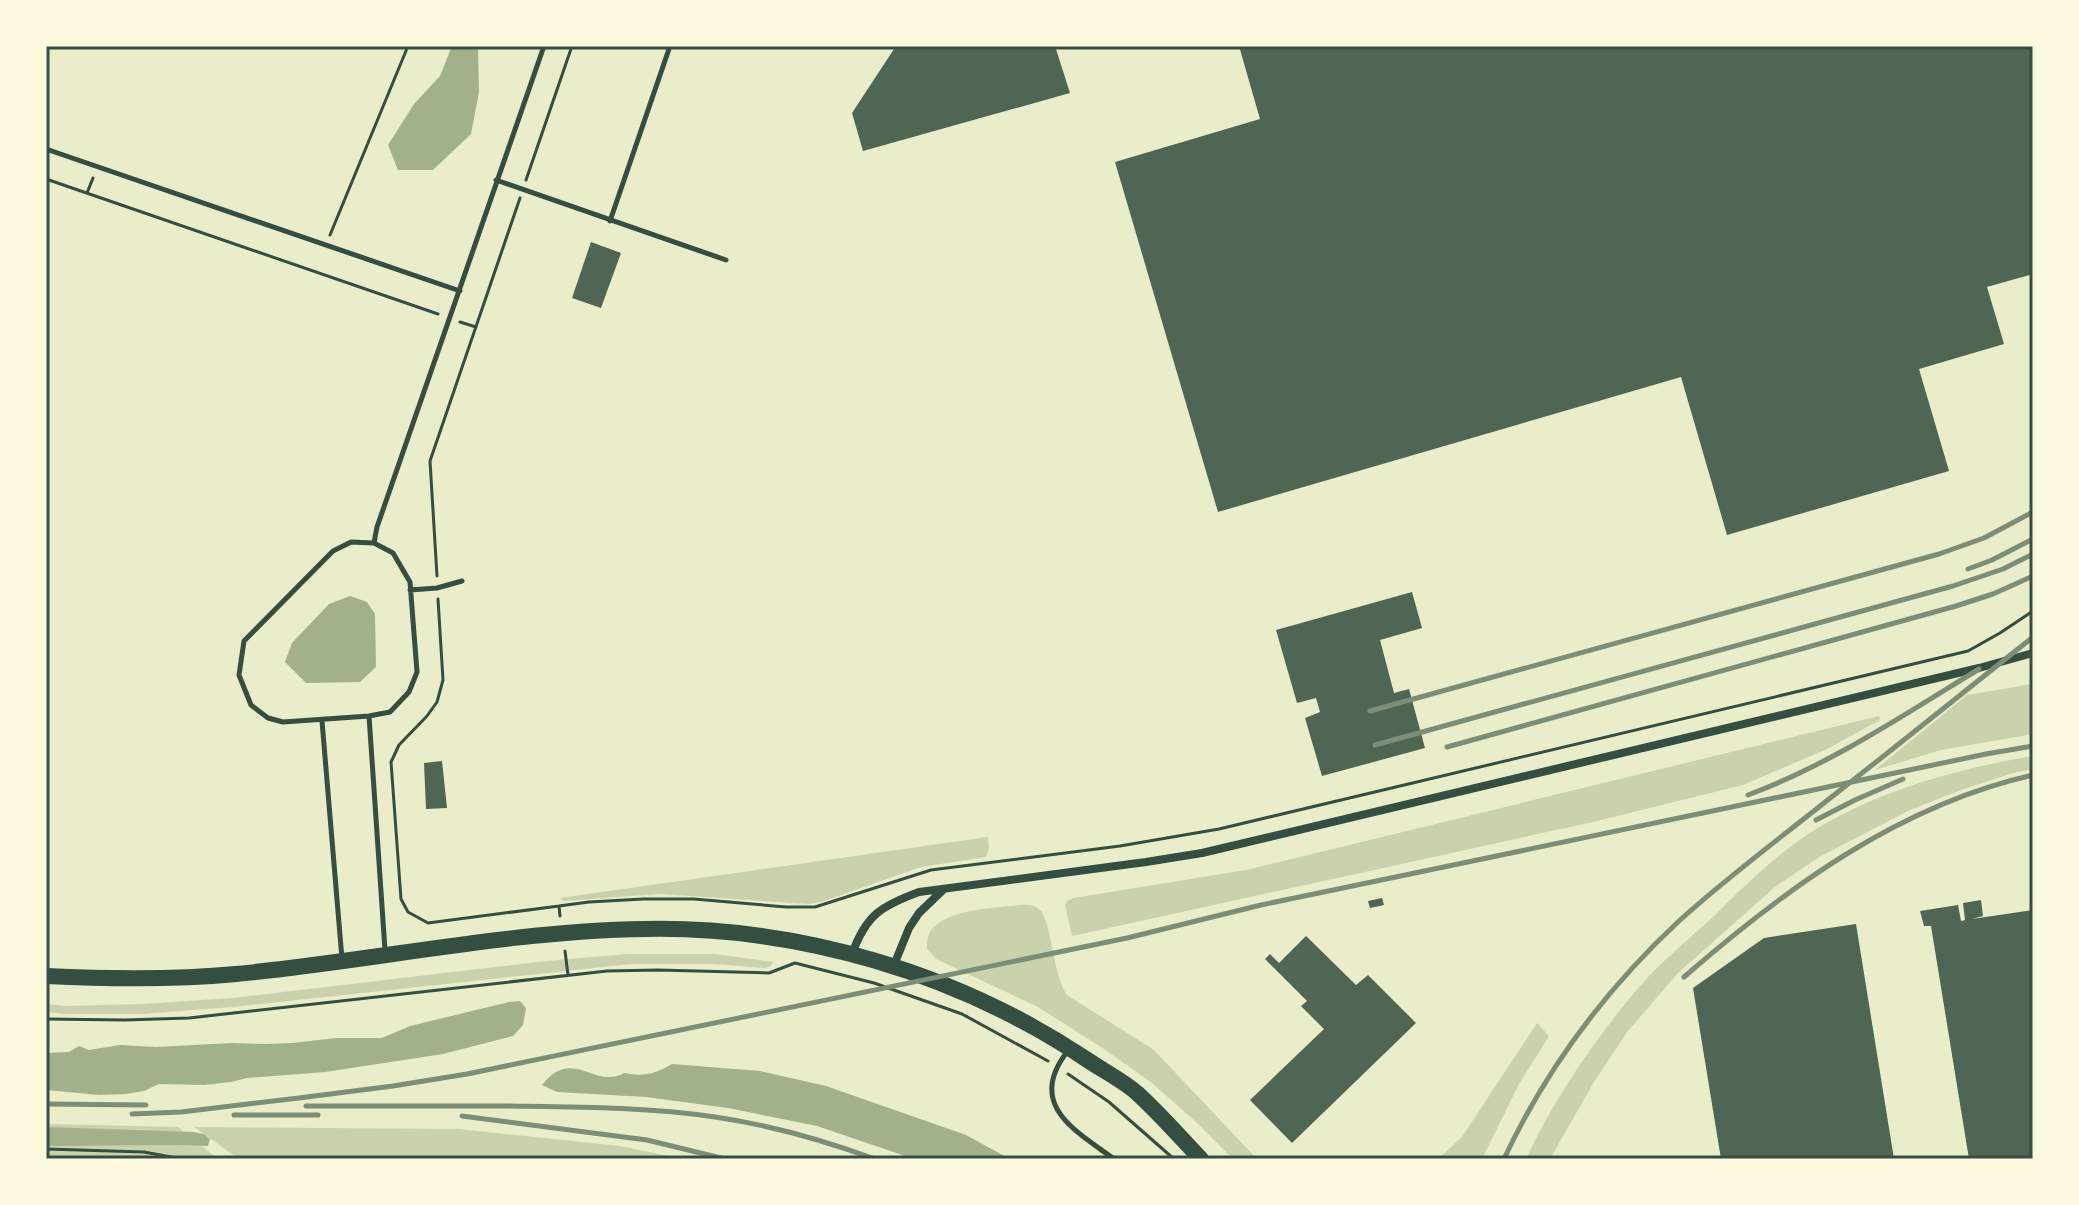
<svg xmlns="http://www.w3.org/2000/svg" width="2079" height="1205" font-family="Barlow,sans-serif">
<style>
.green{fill:#cad2ad}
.water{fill:#a3b18a}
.building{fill:#4f6655}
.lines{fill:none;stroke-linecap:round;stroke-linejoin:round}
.path{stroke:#344e41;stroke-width:3}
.service{stroke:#344e41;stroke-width:5}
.minor{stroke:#344e41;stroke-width:8}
.primary{stroke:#344e41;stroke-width:16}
.rail{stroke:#7c8e77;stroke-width:5}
.neatline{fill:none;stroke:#344e41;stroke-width:3}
</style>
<rect width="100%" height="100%" fill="#e9edc9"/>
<path class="green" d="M2033 684V734L1941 750 1875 770 1967 695Z
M1879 716 1880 720 1825 750 1743 785 1593 822 1072 936 1065 905 1067 901 1073 898 1246 870Z
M2033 756V769L2013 773 1964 789 1910 810 1821 856 1775 887 1678 973 1627 1032 1594 1082 1550 1159H1526C1555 1097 1595 1039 1639 987 1661 962 1689 939 1714 916 1747 884 1780 850 1821 826 1885 789 1960 768 2033 756Z
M988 837 989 848 986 857 921 867 821 902 808 904 660 894 564 901 560 898Z
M1020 905C1027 905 1033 904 1039 909 1052 920 1052 973 1067 995L1154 1050 1257 1159H1233L1196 1122 1152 1083 1104 1049 1038 1007 936 959 927 949C927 945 927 941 928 937 936 909 996 908 1020 905Z
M628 954H715L773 962 771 966 765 968 714 964H631L232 1007 142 1014H66L46 1012V1004L65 1006 142 1004 232 998 547 961Z
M1537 1023 1549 1036 1519 1084 1482 1159H1438L1462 1137Z
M46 1124 178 1127 218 1159H46Z
M194 1127 458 1129 620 1146 683 1159H239Z"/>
<path class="water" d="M452 46H478L479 92 471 134 433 170H398L388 145 414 104 440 76Z
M350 596 367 602 375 614 376 667 360 682 306 683 285 662 292 643 329 604Z
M520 1001 526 1008 523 1025 513 1036 443 1054 325 1072 247 1078 231 1082 204 1085 159 1084 144 1091 126 1094 99 1095 46 1090V1053L69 1052 79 1046 89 1050 120 1045 156 1047 232 1043 266 1044 292 1043 336 1038H382L410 1026 509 1002Z
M672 1064 760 1071 826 1086 966 1135 1010 1159H914L817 1126 728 1108 646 1097 557 1092 542 1085C573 1046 594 1090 624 1073 644 1077 655 1074 672 1064Z
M46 1127 193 1132 204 1134 210 1139 208 1146 183 1145 46 1146Z"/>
<path class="building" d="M896 46H1055L1070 93 863 151 852 113Z
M1239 46H2033V274L1987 287 2004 344 1919 369 1949 471 1727 535 1681 377 1218 512 1115 162 1260 119Z
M591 242 621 253 601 308 572 298Z
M1412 592 1422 628 1380 640 1394 693 1409 689 1425 748 1322 776 1305 718 1320 712 1316 698 1297 703 1276 630Z
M442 761 447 808 426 809 424 763Z
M1382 898 1384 905 1370 908 1368 901Z
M1981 900 1983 916 1972 919 2033 910V1159H1969L1931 926H1924L1920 911 1958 905 1961 921 1965 920 1963 903Z
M1856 924 1894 1159H1721L1693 988 1764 938Z
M1306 936 1356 985 1368 975 1416 1023 1292 1143 1250 1100 1324 1029 1301 1006 1307 1001 1265 959 1270 954 1279 963Z"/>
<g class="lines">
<path class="path" d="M46 179 438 314
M526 180 572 46
M87 193 93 178
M330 235 408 46
M460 322 476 327
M437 576 430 461 520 198
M438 599 443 680 437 702 427 716 399 745 391 762 401 899 408 912 428 923 559 906 560 916
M559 906 589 902 643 899H694L786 907H815L931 870 1120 846 1219 829 1968 651 2000 633 2033 611
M565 951 568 975
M46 1019 125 1020 189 1018 607 971 658 970 769 973 795 963 874 983 962 1014 1048 1061
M1068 1074 1109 1102 1174 1159
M46 1149 144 1152 182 1159"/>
<path class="service" d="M46 149 460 291
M496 180 726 260
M610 221 670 46
M351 542 374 543 393 553 410 582 417 672 409 692 390 712 369 716 283 722 268 718 251 705 239 675 244 641 333 551Z
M374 543 377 527 544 46
M410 590 437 588 462 581
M369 716 385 950
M322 721 342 959
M1067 1052C1026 1105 1076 1131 1114 1159"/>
<path class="minor" d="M852 954C866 915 881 906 919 892L1146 862 1202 853 1979 668 2033 653
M894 965 909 928 919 913 944 889"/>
<path class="primary" d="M46 976C109 979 173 980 236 974 372 961 508 931 645 929 799 926 957 973 1086 1059 1102 1070 1122 1080 1137 1093 1159 1113 1180 1137 1201 1159"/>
<path class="rail" d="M1968 569 1992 560 2033 539
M1370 711 1939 554 1984 538 2033 512
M1375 745 1953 586 2003 569 2033 554
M1447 747 1956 606 1993 594 2033 576
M1748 795C1831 764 1904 715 1979 669
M1816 820 1855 800 1903 779
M1684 977C1785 889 1899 805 2033 775
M46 1104 146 1105
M306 1106C373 1106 441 1106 508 1106 577 1107 647 1107 715 1117 770 1125 823 1140 875 1159
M132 1114 181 1112 299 1098 393 1086 467 1074 1127 938 1261 905 1338 889 1986 754 2033 746
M234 1115H318
M462 1116 647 1140 725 1159
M1504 1159C1546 1069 1606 989 1679 921 1726 878 1779 839 1829 799 1897 746 1965 691 2033 637"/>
</g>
<rect width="2079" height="1205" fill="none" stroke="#fefae0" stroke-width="96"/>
<rect x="48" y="48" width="1983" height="1109" class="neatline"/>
</svg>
